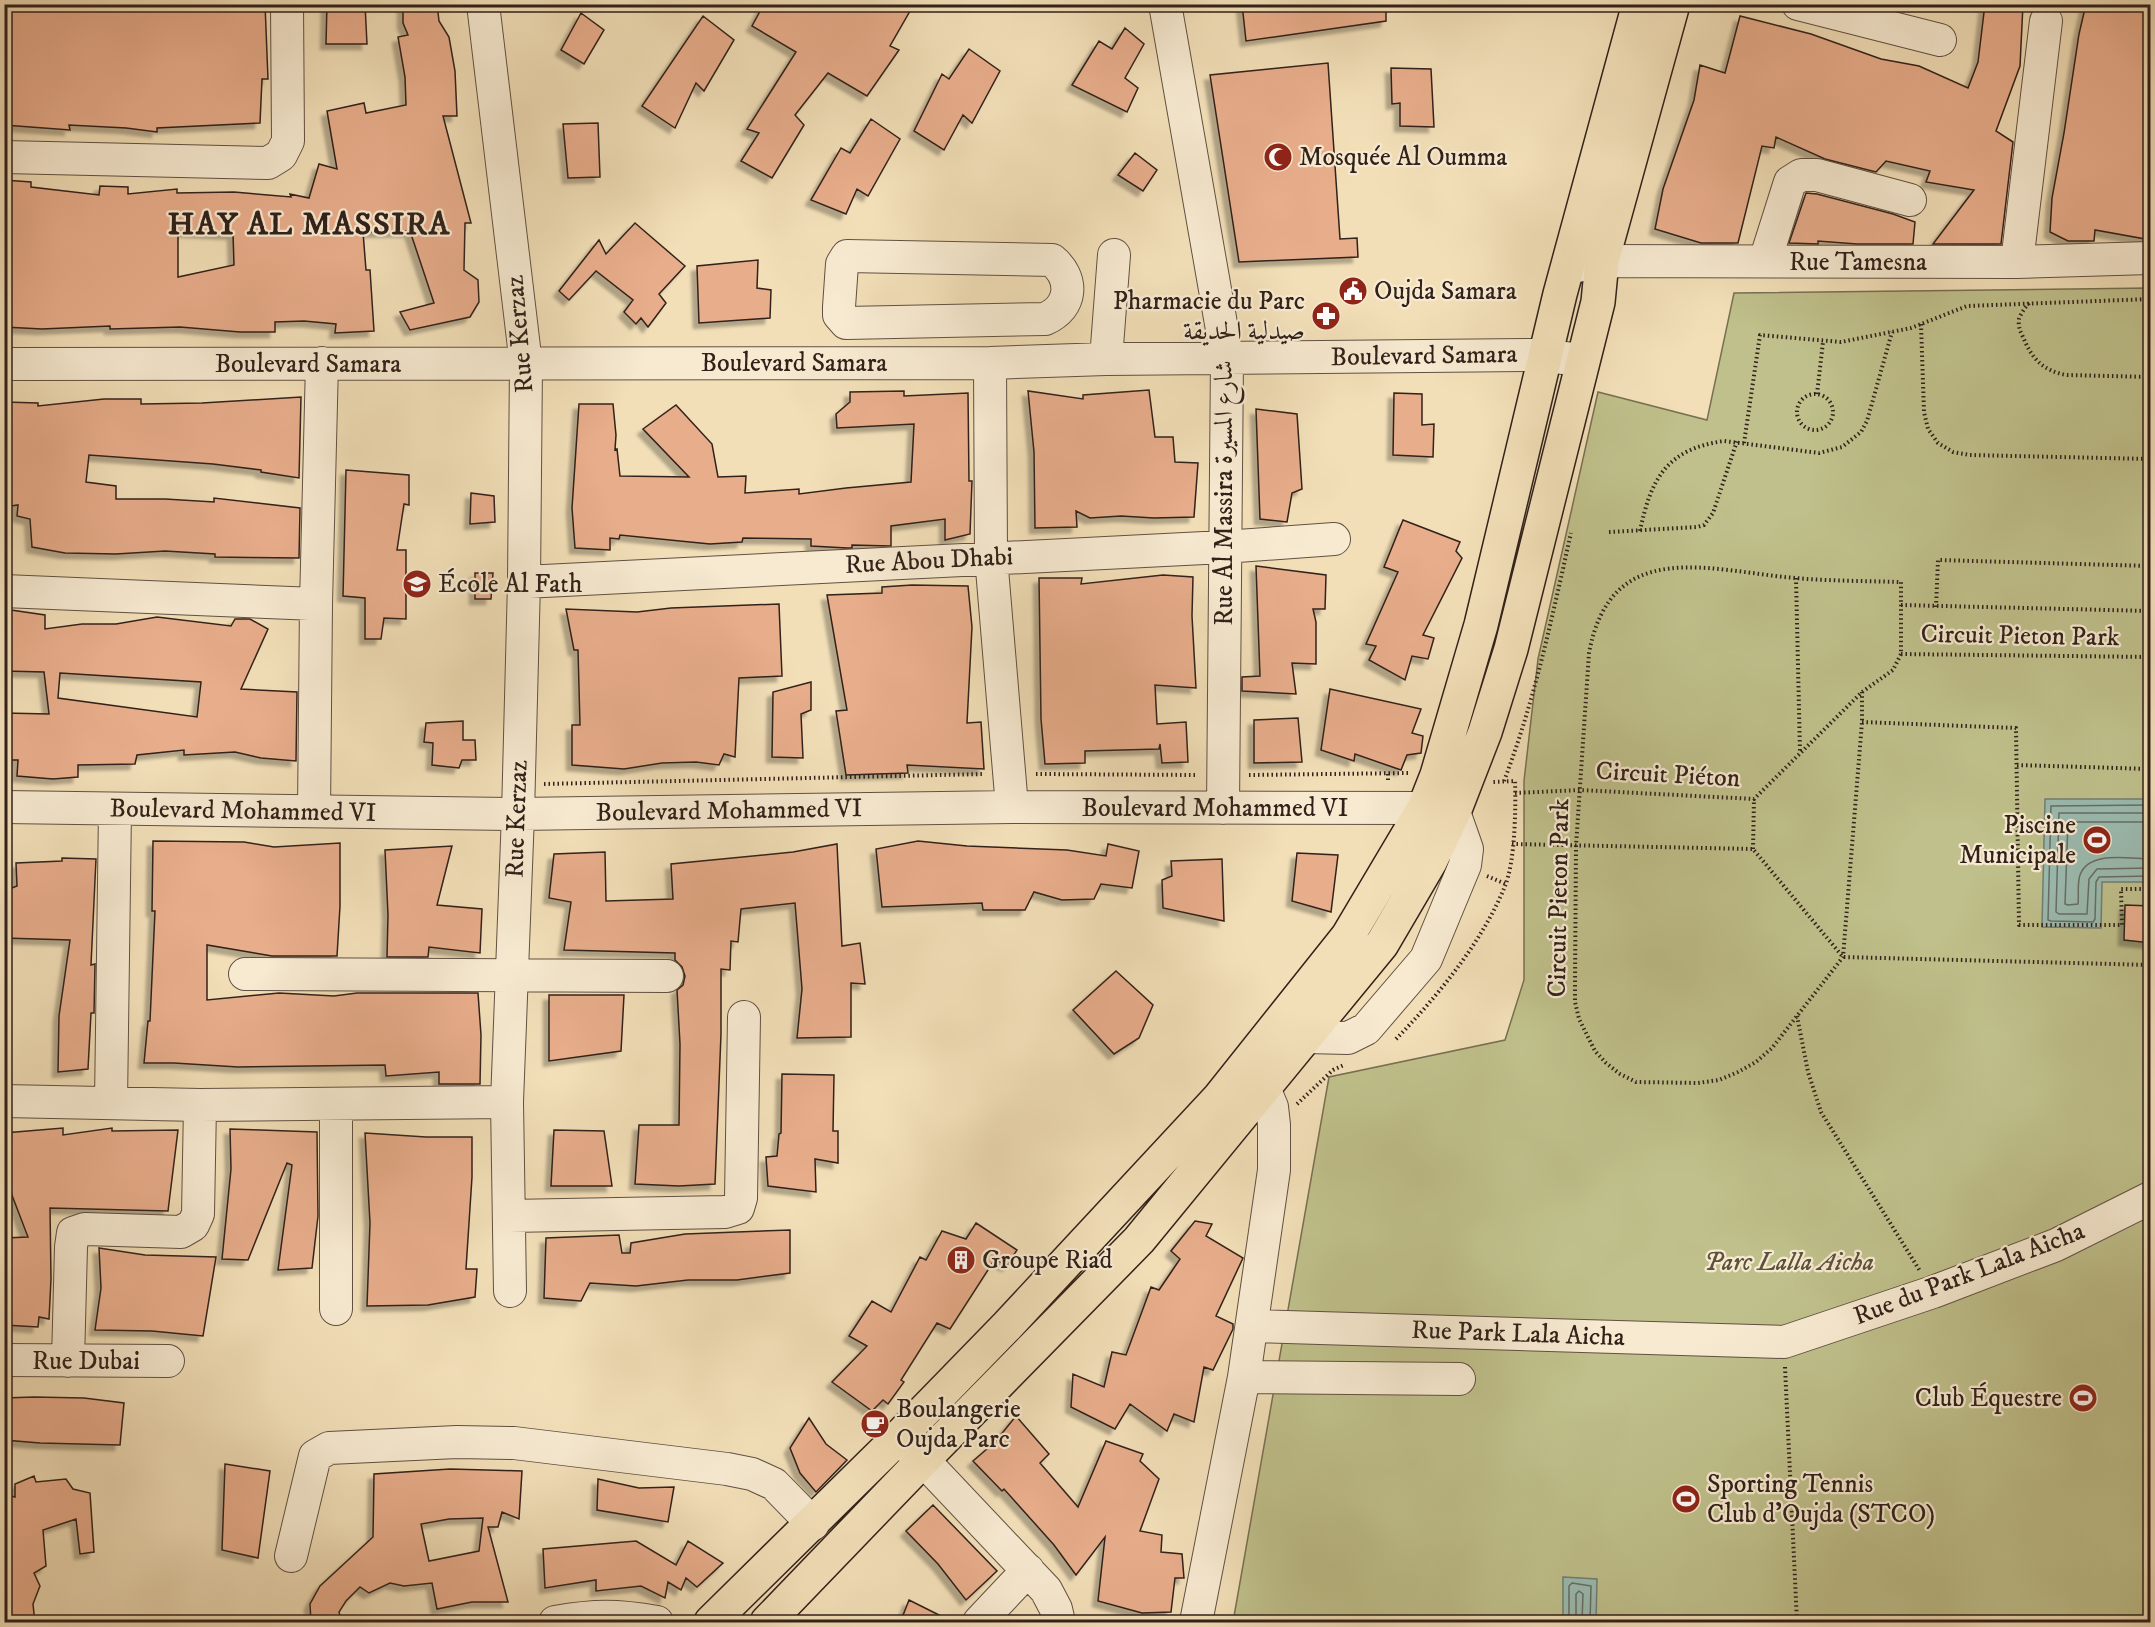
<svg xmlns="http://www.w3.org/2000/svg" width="2155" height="1627" font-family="'IM FELL DW Pica',Amiri,serif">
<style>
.green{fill:#bfc08b;stroke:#787052;stroke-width:1.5}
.water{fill:#9bbcb1;stroke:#717e75;stroke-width:1.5}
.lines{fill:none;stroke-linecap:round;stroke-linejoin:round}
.shore{stroke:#666e66;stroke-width:1.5}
.building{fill:#e8ad8b;stroke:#31211a;stroke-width:1.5;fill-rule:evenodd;filter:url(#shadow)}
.minor-casing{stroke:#615042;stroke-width:34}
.major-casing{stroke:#31211a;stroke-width:36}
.path{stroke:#31211a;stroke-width:4;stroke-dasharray:1.5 3;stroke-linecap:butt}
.minor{stroke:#f7ead1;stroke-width:32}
.major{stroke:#f2dfb8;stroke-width:33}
.labels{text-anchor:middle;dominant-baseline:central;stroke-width:4.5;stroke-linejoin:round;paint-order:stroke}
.poi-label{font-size:26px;fill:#31211a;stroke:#f7ead1;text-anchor:start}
.street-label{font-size:26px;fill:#31211a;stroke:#f7ead1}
.park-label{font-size:26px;font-style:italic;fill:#5c513c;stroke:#f7ead1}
.district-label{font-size:32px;font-weight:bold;letter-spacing:1.5px;fill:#31211a;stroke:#f7ead1}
</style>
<defs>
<filter id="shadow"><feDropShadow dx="-5.5" dy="5.5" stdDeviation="1.5" flood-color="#0004"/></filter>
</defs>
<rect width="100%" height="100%" fill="#f2dfb8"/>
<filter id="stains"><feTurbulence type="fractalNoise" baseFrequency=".00333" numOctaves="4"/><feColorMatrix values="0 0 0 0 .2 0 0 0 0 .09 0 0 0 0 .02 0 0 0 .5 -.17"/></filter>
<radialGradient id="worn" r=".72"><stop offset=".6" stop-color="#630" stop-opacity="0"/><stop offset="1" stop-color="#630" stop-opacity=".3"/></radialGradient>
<path class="green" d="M2150 288V1622H1233L1329 1077 1505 1040 1524 980V781L1538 659 1598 392 1707 420 1734 293Z"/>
<path class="water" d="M2045 799H2150V882H2102L2101 928 2042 927Z
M1563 1577 1597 1579 1596 1622H1563Z"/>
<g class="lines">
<path class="shore" d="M2150 805 2051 806 2048 920 2051 921 2093 922 2095 919 2096 882 2099 877 2150 876
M2150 813H2059L2056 912 2059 914H2087L2089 879 2097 869 2150 868
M2150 822H2068L2065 904 2068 905 2078 904C2079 895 2077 884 2080 875 2089 850 2130 859 2150 859
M1569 1622V1586L1572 1583 1591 1586 1590 1622
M1576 1622V1594L1579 1591 1583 1594 1582 1622"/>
</g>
<path class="building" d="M4 4H265L268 79H262L260 123 157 128V132L126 128 69 125 70 130 4 125Z
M327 4H365L367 44H326Z
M403 4H437L439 21 449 37 455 71 457 116H443L471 223H465L464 270 478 280 479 302 470 317 410 330 400 312 434 303 410 231 363 232 366 270H370L374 331 335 333 336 324 304 321 275 322V332H240L180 327 110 329V326L42 329 4 327V180L31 182V187L99 195 100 186 128 187V194L177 189V193L234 192 291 197 290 194 309 198 319 164 337 169 327 111 364 103 366 113 406 105 405 77 398 37 408 35 403 23ZM178 231 233 234 234 265 178 277Z
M764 4H898L910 11 890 46 899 50 867 96 828 73 795 115 804 125 772 178 741 161 759 133 747 129 796 52 752 26Z
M1242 4H1386V21L1246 41Z
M1985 4H2023L2020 66 1996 131 2013 142 2001 244H1933L1974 190 1926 182 1930 171 1886 161 1876 172 1825 159 1776 137 1774 148 1762 146 1738 243H1701L1655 229 1663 189 1694 100 1700 65 1725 73 1740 16 1811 34 1881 59 1919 66 1968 88 1978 62Z
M2086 4H2151V240L2095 230 2094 241H2068L2050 232 2052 198 2064 133 2079 34Z
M581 13 604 30 584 64 561 50Z
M703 16 734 40 704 91 696 83 675 128 642 106Z
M1125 28 1144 44 1125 78 1138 88 1127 112 1072 85 1099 41 1112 49Z
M969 49 1000 71 972 123 963 115 944 150 914 131 942 74 949 79Z
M1328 63 1340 239 1357 238 1358 257 1239 262 1210 75Z
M1391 68 1431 69 1434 127 1400 126V103L1392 104Z
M871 119 900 139 868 196 857 189 846 214 811 200 841 148 850 153Z
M598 123 600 177 568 178 563 124Z
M1135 153 1157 170 1143 191 1118 175Z
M1806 193 1817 194 1893 214 1915 222 1913 244H1857L1818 241V244L1789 243Z
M635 223 685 266 659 294 666 303 648 327 641 318 636 324 624 312 633 300 596 271 569 300 559 291 599 240 606 254Z
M758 260 757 288 771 290 770 318 699 323 697 266Z
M1149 390 1155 437H1173L1175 462 1198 463 1194 517 1154 518 1121 516 1090 518 1076 511 1077 527 1035 528 1034 452 1028 391 1083 399V395Z
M904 391V396L968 393 969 481H972L970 534 945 540V519L891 526V546L852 545V548H847L811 546V539L743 538 742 542 710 544 620 535 619 539 610 538V550L575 548 572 508 579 404H613L616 435 615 450 617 449 620 476 689 477 643 429 676 405 712 444 718 477 746 476 745 493 799 489V494L846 488 911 482 914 424 837 428 836 414 850 402V392Z
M1394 393 1422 394V425L1434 424 1433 457 1393 455Z
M301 397 299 478 261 472V470L213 464 89 455 86 482 116 486V499H165L214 502V498L300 508 299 558 215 557V554L165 551 116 554 65 553 32 547 30 519 17 516 18 505 4 507V481H9L5 402 38 403V406L104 399H141V404L202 403Z
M1256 409 1297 414 1302 489 1292 493 1287 522 1260 519Z
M346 470 409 475V505L404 504 397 550H406V619L384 618 381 639H365V598L343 596Z
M471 493 494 496 495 522 470 524Z
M1403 520 1460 542 1456 551 1462 558 1423 635 1434 638 1428 659 1412 656 1405 680 1369 660 1376 646 1366 644 1398 572 1384 567Z
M1256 566 1326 575 1325 609H1313L1316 622V664L1292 663 1296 694 1242 691V677L1260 676Z
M475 573H493L491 599H475Z
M1163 575 1193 577 1192 616 1196 688 1155 685 1157 724 1186 722 1188 762 1162 763 1160 744 1159 749 1085 751V763L1045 764 1041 719 1039 578H1082L1081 584Z
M912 585 968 586 972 627 967 723 981 722 984 769 907 765 908 773 846 775 836 711 847 710 827 595 882 593V587Z
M779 604 782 676 739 678 735 757 724 754 719 765 696 762 662 763 624 769 572 765V725H580L578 650H574L566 609 637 612 671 608Z
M4 609 45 615V629L82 624H116L157 617 231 626 235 619H250L268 629 241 689 297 692 296 761 261 758 235 752 184 755V750L137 755 135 764 78 765V777L53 779 17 776 18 760H4V713L49 714 44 672 4 671ZM60 673 201 682 197 717 58 698Z
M811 682V710L801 714 803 758 772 757 773 692Z
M1330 689 1421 709 1412 733 1423 736 1421 753 1407 755 1401 770 1355 754 1354 761 1321 750Z
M1298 718 1302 762 1254 763V720Z
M463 721V740H475L476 760H462L459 768 432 765 433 743 424 742 426 723Z
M153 841 244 842 274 847 340 843V906L337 956H272L207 945V1000L279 993 334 996 357 993H478L481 1035 480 1084H439V1072L386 1076 385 1065 238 1067 174 1063H144L148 1021H150L155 911H152Z
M918 841 967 846 1067 850 1106 856 1108 844 1139 851 1132 888 1101 884 1094 899 1062 900 1034 892 1025 910H983L982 903 882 907 876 849Z
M837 844 842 946 860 943 865 984 851 983V1037L797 1038 802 989 795 903 741 909 738 942 731 941 730 970 721 969V1034L715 1184 679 1186 635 1184 639 1125H679L680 1044 677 990 683 985 685 976 682 967 675 960V953L564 950 571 902 549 898 554 854 605 852 606 901 673 899 671 864 793 852Z
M452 846 437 905 482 909 480 953 429 947 428 957H387L388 915 385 850Z
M1297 853 1338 855 1331 912 1292 901Z
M62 858 96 859 91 965 95 964 94 1013H91L88 1069 58 1072 59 1016 70 940 4 938V891L17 886 16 863 62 861Z
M1222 859 1224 921 1163 908 1162 880 1172 876 1171 861Z
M2125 905 2151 906V943L2124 940Z
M1116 971 1153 1005 1139 1038 1114 1054 1073 1010Z
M549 995H624L621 1051 549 1061Z
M782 1074 834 1075 833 1131H838V1163L815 1159 816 1192 768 1186 766 1157 777 1156 779 1134 781 1133Z
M63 1128V1135L112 1128V1131L178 1130 168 1211 50 1208 51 1279 49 1319 39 1317 38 1327 4 1325V1238L28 1237 10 1190 7 1169H4V1133Z
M230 1129 317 1132 318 1216 312 1268 278 1270 292 1165 287 1163 248 1260 222 1259 231 1169Z
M554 1130 604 1131 612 1186H551Z
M365 1133 426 1137H472V1177L466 1269H477L475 1297 428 1305 367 1306 370 1223Z
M1195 1221 1212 1224 1206 1236 1243 1258 1216 1316 1233 1324V1329L1213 1370 1204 1367 1194 1422 1174 1414 1167 1431 1130 1404 1115 1429 1071 1407 1073 1374 1104 1387 1112 1352 1126 1355 1151 1287 1159 1290 1180 1259 1171 1251Z
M976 1223 1017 1250 1007 1266 995 1259 950 1329 937 1323 901 1380 904 1382 888 1404 883 1400 872 1411 832 1382 867 1346 849 1336 872 1301 891 1312 920 1257 926 1260 942 1231 966 1239Z
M790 1230V1273L737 1280H688L636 1286 590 1283 581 1301 544 1298 546 1238 619 1235 622 1253H630L631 1243 685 1234Z
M99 1248 145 1255 216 1257 203 1336 152 1331 95 1330 101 1288Z
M34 1397 84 1398 124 1403 120 1445 40 1443 4 1440V1398Z
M1016 1416 1049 1454 1040 1463 1078 1507 1106 1441 1143 1454 1140 1461 1159 1479 1140 1531 1162 1535 1161 1552 1182 1554 1184 1578H1175L1171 1612 1142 1613 1098 1601 1105 1537 1076 1575 1054 1545 1004 1489 1002 1491 973 1461 995 1442Z
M809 1418 826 1444 847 1460 816 1492 800 1473 790 1448Z
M225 1464 270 1471 258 1558 222 1550Z
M450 1469 522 1471 519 1519 502 1512 498 1527H488L508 1602H472L437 1609 432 1583 404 1586 390 1583 369 1593 360 1587 346 1601 339 1612 342 1623H311L310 1604 320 1586 373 1537 374 1474ZM483 1518 479 1551 429 1561 421 1524 449 1519Z
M34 1476 36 1482 66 1479 73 1489 90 1493 94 1552 80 1554 76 1519 43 1530 46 1566 34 1573 40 1586 33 1604 35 1623H4V1494L15 1497V1484Z
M598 1479 639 1488 674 1487 668 1522 597 1510Z
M933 1505 997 1571 966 1600 938 1564 906 1531Z
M636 1541 676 1565 688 1541 723 1563 697 1587 686 1578 681 1590 668 1582 665 1598 641 1586 596 1591V1580L545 1588 543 1549Z
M909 1600 955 1623H900Z"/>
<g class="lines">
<g class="minor-casing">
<path id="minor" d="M483 4 526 364 524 582 518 814 507 1102 510 1291
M1165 4 1227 358 1223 808
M1798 4 1940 40
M4 157 268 163 281 155 288 141 287 4
M847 256 1052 260C1074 278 1073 307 1045 319L846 323 839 315V307L842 264Z
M1765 261 1790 182 1801 175H1817L1910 200
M2017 262 2046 21
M1577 266 1602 261 2017 262 2150 258
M1106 359 1114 255
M990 363 991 557 1012 807
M4 364 990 363 1106 359 1535 355 1583 360
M524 582 1224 547 1334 539
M4 591 316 604
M4 807 518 814 1012 807 1424 808 1454 812 1467 849 1465 865 1426 959 1366 1029 1348 1038 1306 1037
M314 811 316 604 322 363
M245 974 667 976
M4 1101 200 1105 507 1102
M111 1103 115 809
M510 1216 725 1212 738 1208 741 1198 744 1017
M336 1309V1105
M1253 1326 1784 1342 1933 1292 2056 1245 2150 1198
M4 1360 168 1361
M68 1361 71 1247 73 1233 85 1229 181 1232 193 1225 198 1214 200 1105
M1244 1377 1459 1379
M898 1438 923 1460 1046 1590 1056 1609 1059 1622
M291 1556 315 1456 329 1448 457 1442 514 1443 727 1469 752 1474 774 1484 813 1524
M555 1622C595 1615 617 1615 657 1622
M979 1622 1028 1570
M1196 1622 1244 1377 1274 1170V1125L1272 1107 1264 1088"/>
</g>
<g class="major-casing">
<path id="major" d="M711 1622 898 1438 1007 1326 1219 1098 1348 936 1424 808 1437 775 1481 625 1560 294 1639 4
M767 1622 923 1460 1139 1240 1382 944 1430 862 1454 812 1485 732 1511 649 1598 302 1602 261 1673 4"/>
</g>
<path class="path" d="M2029 303C2025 308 2021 313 2019 319 2018 326 2020 331 2023 337 2032 359 2043 371 2067 375L2150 377
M1921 324 1924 412 1928 429 1938 443 1953 452 1970 455 2150 459
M1817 394 1823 342
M1797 412a18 18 0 1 1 36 0a18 18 0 1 1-36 0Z
M1744 443 1760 335 1841 342 1911 328 1967 306 2150 299
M1640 531C1651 478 1667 449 1724 441L1819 453 1842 447 1861 432 1867 421 1892 332
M1609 532 1697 527 1704 525 1713 513 1737 441
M1796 578 1800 753
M1901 605 2150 611
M1936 607 1938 560 2150 566
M1901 654 2150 657
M1862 722 2016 728 2019 925H2122L2121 889H2150
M2017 765 2150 769
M1036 774 1197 775
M1388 774V783
M1249 775 1410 773
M1504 781C1535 700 1552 617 1571 533
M544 784 984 774
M1515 793 1580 790 1754 799 1862 692 1893 670 1901 654V582C1866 581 1830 581 1795 578 1710 571 1611 535 1589 653L1576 846 1575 985V1002L1579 1019 1595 1051 1606 1063 1620 1074 1636 1082 1698 1083 1719 1080 1738 1072 1756 1062 1772 1048 1843 957 1862 722V692
M1512 844 1753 849 1843 957 2150 965
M1753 849 1754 799
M1487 876 1506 884
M1797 1016 1808 1072 1821 1112 1920 1271
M1396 1039C1437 997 1483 941 1505 886 1515 862 1516 808 1515 781L1493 782
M1297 1104 1333 1070 1344 1065
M1785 1367 1797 1622"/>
<use href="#minor" class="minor"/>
<use href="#major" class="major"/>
</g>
<defs>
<g id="mosque-disc" transform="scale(1.5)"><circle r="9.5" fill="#8f2418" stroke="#f7ead1"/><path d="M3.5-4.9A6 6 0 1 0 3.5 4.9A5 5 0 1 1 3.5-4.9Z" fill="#fff"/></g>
<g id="civic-disc" transform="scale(1.5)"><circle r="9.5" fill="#8f2418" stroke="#f7ead1"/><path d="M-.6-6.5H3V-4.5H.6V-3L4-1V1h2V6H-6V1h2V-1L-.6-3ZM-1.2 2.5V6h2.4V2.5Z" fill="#fff"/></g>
<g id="pharmacy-disc" transform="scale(1.5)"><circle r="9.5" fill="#8f2418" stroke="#f7ead1"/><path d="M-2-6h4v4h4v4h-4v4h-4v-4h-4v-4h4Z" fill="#fff"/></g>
<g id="school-disc" transform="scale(1.5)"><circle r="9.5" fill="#8f2418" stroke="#f7ead1"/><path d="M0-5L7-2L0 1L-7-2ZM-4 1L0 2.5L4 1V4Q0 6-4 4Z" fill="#fff"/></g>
<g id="stadium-disc" transform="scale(1.5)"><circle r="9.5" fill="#8f2418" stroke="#f7ead1"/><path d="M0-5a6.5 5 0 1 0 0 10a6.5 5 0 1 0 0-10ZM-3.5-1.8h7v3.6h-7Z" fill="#fff"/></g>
<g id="building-disc" transform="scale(1.5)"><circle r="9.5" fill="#8f2418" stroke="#f7ead1"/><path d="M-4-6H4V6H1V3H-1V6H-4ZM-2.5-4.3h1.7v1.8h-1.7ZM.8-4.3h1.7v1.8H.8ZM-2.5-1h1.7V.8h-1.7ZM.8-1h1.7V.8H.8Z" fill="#fff"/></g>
<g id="cafe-disc" transform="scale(1.5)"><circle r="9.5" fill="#8f2418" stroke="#f7ead1"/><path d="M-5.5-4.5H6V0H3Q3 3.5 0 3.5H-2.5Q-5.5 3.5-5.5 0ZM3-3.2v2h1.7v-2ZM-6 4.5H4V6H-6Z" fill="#fff"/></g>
</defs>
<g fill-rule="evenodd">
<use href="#mosque-disc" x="1278" y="157"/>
<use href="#civic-disc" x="1353" y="291"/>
<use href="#pharmacy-disc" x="1326" y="316"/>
<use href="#school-disc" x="417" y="584"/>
<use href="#stadium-disc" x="2097" y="840"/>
<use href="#building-disc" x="961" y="1260"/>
<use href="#stadium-disc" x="2083" y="1398"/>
<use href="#cafe-disc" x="875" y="1424"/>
<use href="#stadium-disc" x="1686" y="1499"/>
</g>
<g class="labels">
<g class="poi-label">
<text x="1299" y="157">Mosquée Al Oumma</text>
<text x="1374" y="291">Oujda Samara</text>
<text x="1305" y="301" text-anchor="end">Pharmacie du Parc<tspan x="1305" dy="30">صيدلية الحديقة</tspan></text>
<text x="438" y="584">École Al Fath</text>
<text x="2076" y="825" text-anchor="end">Piscine<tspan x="2076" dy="30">Municipale</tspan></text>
<text x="982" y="1260">Groupe Riad</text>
<text x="2062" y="1398" text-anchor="end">Club Équestre</text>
<text x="896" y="1409">Boulangerie<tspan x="896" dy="30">Oujda Parc</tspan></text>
<text x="1707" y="1484">Sporting Tennis<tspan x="1707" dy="30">Club d'Oujda (STCO)</tspan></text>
</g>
<g class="street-label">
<text x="1858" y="262">Rue Tamesna</text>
<text transform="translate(520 334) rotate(-95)">Rue Kerzaz</text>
<text transform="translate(1424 356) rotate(-1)">Boulevard Samara</text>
<text x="794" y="363">Boulevard Samara</text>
<text x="308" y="364">Boulevard Samara</text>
<text transform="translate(1224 493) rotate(-90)">Rue Al Massira شارع المسيرة</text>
<text transform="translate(929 561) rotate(-3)">Rue Abou Dhabi</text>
<text transform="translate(2020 636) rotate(1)">Circuit Pieton Park</text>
<text transform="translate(1668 775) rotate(3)">Circuit Piéton</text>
<text x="1215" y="808">Boulevard Mohammed VI</text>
<text transform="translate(243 811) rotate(1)">Boulevard Mohammed VI</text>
<text transform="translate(729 811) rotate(-1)">Boulevard Mohammed VI</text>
<text transform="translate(517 819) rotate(-88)">Rue Kerzaz</text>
<text transform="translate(1559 898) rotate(-89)">Circuit Pieton Park</text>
<text transform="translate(1969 1274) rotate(-21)">Rue du Park Lala Aicha</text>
<text transform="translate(1518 1334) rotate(2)">Rue Park Lala Aicha</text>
<text x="86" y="1361">Rue Dubai</text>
</g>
<g class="park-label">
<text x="1789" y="1262">Parc Lalla Aicha</text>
</g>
<g class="district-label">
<text x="309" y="225">HAY AL MASSIRA</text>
</g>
</g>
<rect width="2155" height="1627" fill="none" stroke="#f2dfb8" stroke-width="24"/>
<rect x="6" y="6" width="2143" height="1615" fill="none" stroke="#31211a" stroke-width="3"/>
<rect x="12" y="12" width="2131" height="1603" fill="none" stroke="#31211a" stroke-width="1.5"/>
<rect width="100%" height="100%" filter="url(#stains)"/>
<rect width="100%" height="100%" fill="url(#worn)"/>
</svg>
